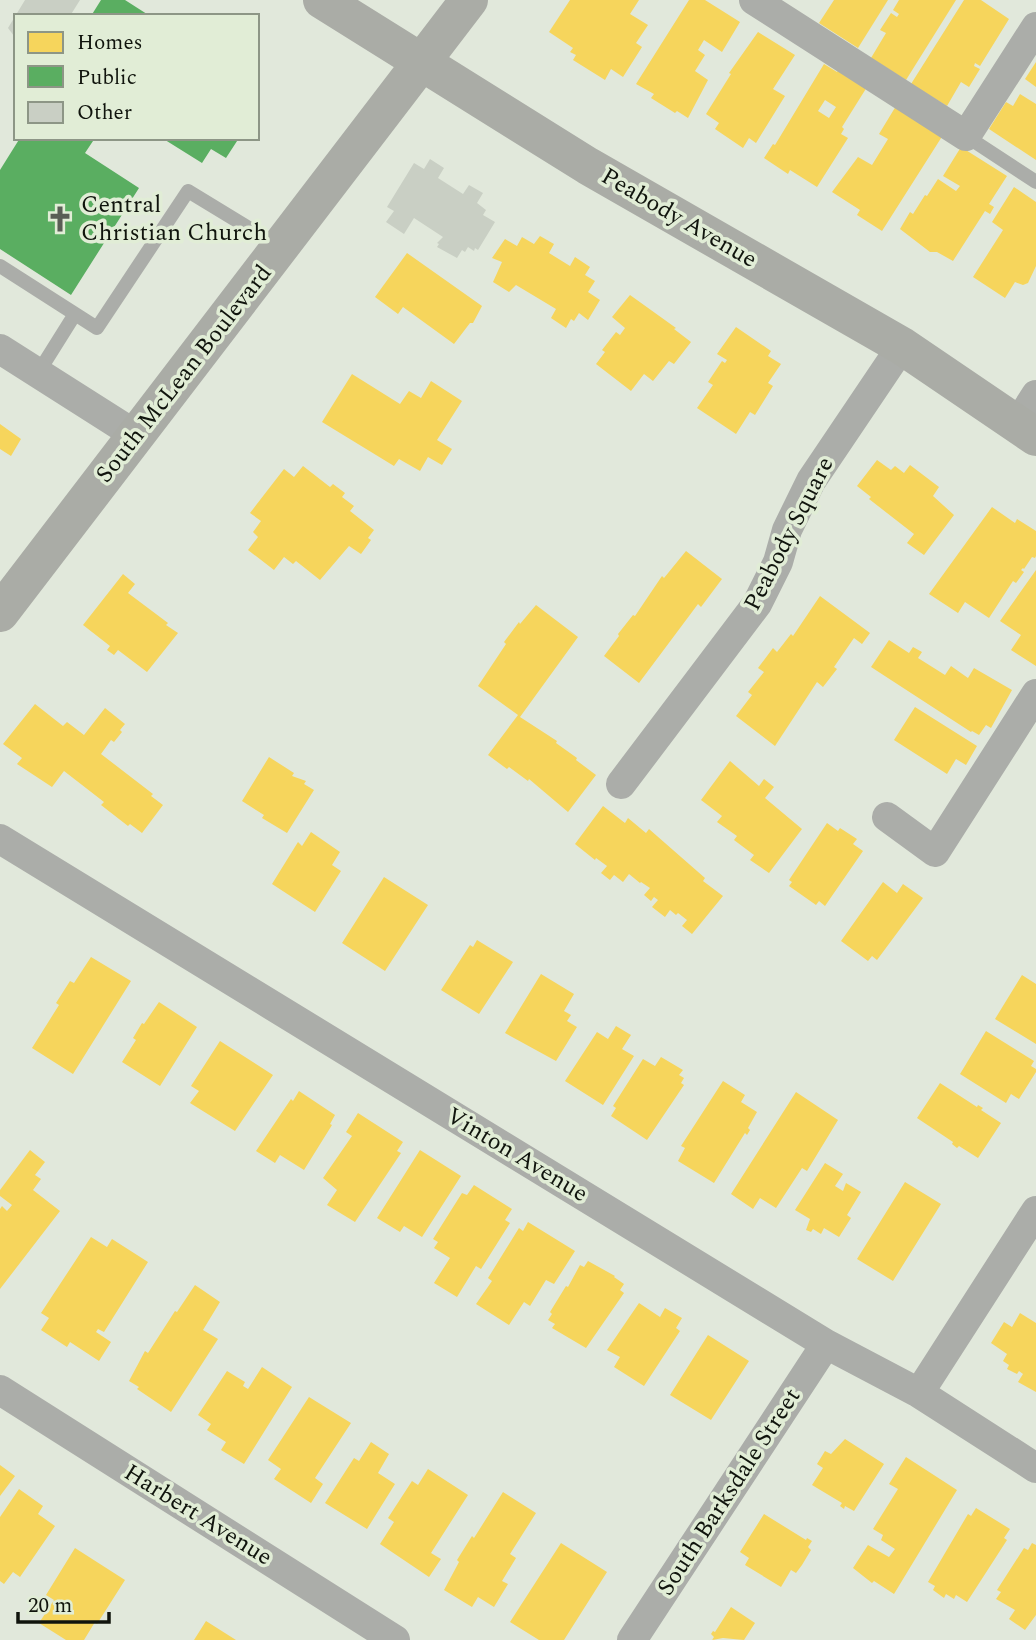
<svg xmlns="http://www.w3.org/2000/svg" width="1036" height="1640" font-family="Spectral,serif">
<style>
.homes{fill:#f6d55c;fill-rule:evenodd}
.public{fill:#5aae61}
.building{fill:#c9cfc4}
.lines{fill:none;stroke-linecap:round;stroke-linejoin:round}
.service{stroke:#abada9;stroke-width:14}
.minor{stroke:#abada9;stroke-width:30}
.secondary{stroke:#aaaca6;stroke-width:38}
.labels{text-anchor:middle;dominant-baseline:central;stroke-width:7;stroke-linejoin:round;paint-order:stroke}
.poi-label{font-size:24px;fill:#10140d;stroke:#e1edd6;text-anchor:start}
.street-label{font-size:24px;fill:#10140d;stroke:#e1edd6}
</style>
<rect width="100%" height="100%" fill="#e1e8db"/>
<path class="homes" d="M570 0H639L630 14 648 25 636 43 642 47 623 77 611 69 605 80 573 60 576 55 570 52 573 48 549 32Z
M689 0H705L740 22 722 52 704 40 698 50 705 55 695 71 708 80 688 118 677 111 675 113 651 98 654 94 636 84Z
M834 0H888L858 48 819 23Z
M899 0H956L906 80 871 58 886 33 880 30 891 13 897 17 899 14 893 10Z
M964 0H981L1009 19 980 66 975 63 974 66 980 69 969 87 961 82 947 106 911 84Z
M758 32 795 55 773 89 785 96 756 143 749 138 743 148 715 129 719 123 706 114 731 74 729 73Z
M1036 62V87L1025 79Z
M824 64 837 72 839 69 867 87 842 127 844 129 841 134 848 138 817 187 790 170 788 174 764 158 773 144 775 145ZM825 100 836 107 829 118 818 111Z
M1020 94 1036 104V160L989 129 1006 102 1013 106Z
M896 106 943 135 882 231 857 215 860 210 832 192 858 157 872 165 888 139 879 134Z
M961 147 1007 176 989 204 994 207 990 214 985 211 953 261 937 252H930L900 229 910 212 913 214 925 195 927 196 938 179 956 191 960 186 943 176Z
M1014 187 1036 202V266L1028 283 1023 285 1015 282 1005 298 973 277 1003 230 992 222Z
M540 236 554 244 549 253 570 266 575 257 590 267 585 275 595 281 588 292 600 300 588 320 579 313 574 321 571 319 566 328 551 318 556 309 516 285 509 292 493 282 502 262 492 258 505 239 517 246 522 237 534 244Z
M407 253 482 306 473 323H470L454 344 403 307 398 314 375 297Z
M630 295 676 328 674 329 691 342 674 364 669 361 653 381 644 374 631 391 596 364 605 352 602 350 616 332 620 335 625 328 612 317Z
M736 327 771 351 768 356 781 364 768 383 773 386 755 415 750 412 736 434 697 408 713 385 708 382 722 361 725 363 727 360 717 354Z
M352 374 400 404 409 391 421 398 431 381 462 401 437 440 452 449 442 465 428 457 420 471 399 459 394 466 322 422Z
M0 424 21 439 11 456 0 449Z
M877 460 891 470 895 466 904 473 910 465 939 487 933 496 954 515 924 555 907 543 914 534 869 499 871 497 857 486Z
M303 466 330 487 333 484 345 493 342 497 354 506 350 511 374 530 368 538 371 540 361 554 349 546 320 580 296 561 293 564 284 557 274 570 248 550 258 537 253 532 261 521 250 513 284 469 294 477Z
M992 507 1015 523 1017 519 1036 531V556L1035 558 1032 557 1024 569 1023 568 1021 570 1024 572 1016 583 1013 581 989 618 965 602 958 613 929 594Z
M686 551 722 579 701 607 698 604 639 683 604 656 619 636 618 634 633 615 635 616 662 576 664 578Z
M1036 570V666L1011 650 1021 635 1000 621Z
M123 574 135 584 128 593 168 623 166 625 178 633 147 672 118 650 114 655 107 650 110 646 83 625Z
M820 596 870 633 862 644 854 638 834 667 837 669 823 687 817 682 775 746 736 716 752 695 748 692 764 672 758 668 773 648 777 652 791 634 793 636Z
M536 605 578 637 520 717 557 741 556 743 577 758 576 760 596 775 568 812 529 779 528 781 509 767 507 769 488 755 518 715 478 686 506 644 504 642 519 622 520 624Z
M889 640 909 653 913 647 922 652 918 658 945 675 951 666 968 678 974 668 1012 690 991 728 986 725 979 735 972 731 971 732 871 667Z
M35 704 63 726 67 722 84 735 105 708 125 724 120 730 122 732 114 742 111 740 101 754 153 794 151 796 163 805 142 833 130 824 128 826 101 805 104 802 64 771 52 787 17 764 22 758 3 744Z
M915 707 977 746 966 765 956 759 947 774 894 740Z
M269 757 294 773 292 776 306 781 304 784 314 790 287 833 262 818 264 815 242 801Z
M730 761 759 786 764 779 774 787 765 798 802 829 769 873 750 860 754 855 734 840 737 836 717 822 722 816 701 800Z
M603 806 625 823 628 818 646 833 649 829 705 878 703 881 723 896 692 934 682 926 687 920 678 913 676 915 670 910 665 917 652 907 658 900 654 897 651 901 644 895 650 888 641 882 640 883 629 874 623 882 614 875 610 880 601 873 607 866 596 858 595 860 575 844Z
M827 823 838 831 840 828 857 839 853 844 863 851 825 906 819 901 816 905 789 886 792 882 789 880Z
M311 832 340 852 332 865 341 871 315 912 272 884 298 842 302 846Z
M384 877 428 905 385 971 342 943Z
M883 882 897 893 903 884 923 898 877 960 872 956 868 961 841 941Z
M477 940 513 962 479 1014 441 990 470 945 473 947Z
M91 957 131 981 73 1074 32 1048 59 1005 56 1003 70 981 74 983Z
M541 974 574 994 564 1011 571 1015 567 1021 577 1027 556 1061 505 1033Z
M1022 975 1036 984V1044L995 1019Z
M159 1002 197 1027 160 1086 122 1062 136 1040 133 1038 142 1023 144 1024Z
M616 1026 631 1035 622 1049 634 1056 603 1105 565 1081 597 1032 608 1039Z
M986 1031 1034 1061 1031 1066 1036 1069V1072L1019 1099 1011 1094 1006 1103 960 1074Z
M220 1041 273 1075 235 1131 190 1103 199 1091 191 1086Z
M661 1057 683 1070 679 1075 684 1078 681 1083 684 1085 647 1140 611 1116 616 1108 613 1106 643 1059 655 1066Z
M723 1081 745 1095 741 1102 757 1112 748 1128 750 1130 747 1135 745 1133 714 1183 678 1161 685 1148 681 1146Z
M940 1083 977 1107 978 1105 983 1108 981 1110 1001 1123 978 1158 959 1146 957 1148 952 1144 953 1142 917 1118Z
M299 1091 335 1115 330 1124 332 1125 304 1170 280 1155 275 1163 256 1151 291 1099 293 1101Z
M796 1092 838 1120 807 1171 802 1168 776 1208 760 1198 753 1209 731 1194Z
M358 1113 403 1142 397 1151 401 1153 355 1222 327 1205 337 1190 323 1178 352 1136 346 1132Z
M30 1150 45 1162 35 1175 41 1179 33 1190 60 1211 0 1289V1209L2 1206 7 1211 12 1205 0 1196V1190Z
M420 1150 461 1176 422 1237 404 1226 400 1232 377 1218Z
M825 1163 843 1174 835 1186 843 1191 846 1183 861 1192 847 1215 851 1218 839 1237 824 1228 821 1234 813 1229 811 1232 806 1230 810 1219 795 1210Z
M905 1182 941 1204 893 1281 857 1259Z
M474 1185 512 1209 505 1220 510 1223 481 1269 476 1266 457 1297 434 1283 450 1258 434 1248 438 1242 433 1239 462 1193 467 1195Z
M528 1222 575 1251 554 1284 546 1280 530 1306 524 1302 509 1325 476 1304 492 1281 488 1278 519 1228 523 1231Z
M91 1237 107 1247 112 1239 148 1262 104 1332 98 1329 96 1332 111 1342 99 1361 70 1342 67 1347 41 1330 49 1318 41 1313Z
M588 1261 615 1276 614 1277 624 1284 620 1290 624 1293 586 1348 552 1328 555 1324 548 1320 552 1314 550 1312 566 1286 568 1287 580 1265 584 1267Z
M195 1285 220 1302 203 1330 218 1339 171 1412 137 1389 139 1387 129 1381 145 1351 148 1353 175 1311 177 1312Z
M639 1303 660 1317 665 1308 682 1318 676 1328 680 1331 644 1386 614 1367 620 1357 607 1350Z
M1020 1313 1036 1323V1392L1018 1382 1023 1374 1019 1371 1017 1374 1007 1369 1009 1365 1003 1361 1007 1354 991 1343 1004 1322 1012 1327Z
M708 1335 749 1361 711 1420 670 1395Z
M262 1367 292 1387 244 1464 221 1450 226 1442 207 1430 211 1424 198 1415 227 1371 245 1382 243 1386 248 1389Z
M309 1397 351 1423 315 1478 323 1484 311 1503 274 1479 281 1469 268 1460Z
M845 1439 884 1464 854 1511 845 1506 844 1509 840 1506 842 1503 812 1485 823 1468 817 1464 825 1451 831 1454Z
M371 1442 389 1454 378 1473 395 1484 367 1529 325 1503 354 1458 359 1461Z
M906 1457 957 1490 894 1594 874 1581 872 1583 853 1568 868 1545 889 1557 895 1549 881 1540 883 1535 873 1529 898 1489 889 1484Z
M0 1465 15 1476 0 1496Z
M428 1469 468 1495 431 1553 441 1559 429 1577 380 1544 394 1522 388 1518 412 1481 418 1485Z
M19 1489 43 1506 38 1514 55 1526 20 1577 13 1572 4 1584 0 1581V1517Z
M503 1492 536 1513 510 1554 516 1558 502 1581 508 1584 494 1607 478 1597 472 1607 444 1590 459 1562 457 1560 472 1536 474 1538Z
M976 1508 1010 1529 1004 1538 1007 1540 967 1602 956 1595 954 1599 946 1594 944 1598 933 1590 935 1586 928 1582 968 1514 971 1516Z
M764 1514 806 1540 807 1538 812 1541 808 1547 811 1550 802 1565 796 1573 791 1570 781 1587 745 1565 749 1558 740 1552Z
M561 1543 607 1572 564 1640H539L510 1622Z
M1032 1543 1036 1545V1615L1025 1630 1009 1619 1015 1610 996 1599 1001 1592 997 1590 1024 1548 1028 1550Z
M75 1548 125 1580 97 1624 95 1622 84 1640H66L39 1623 54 1600 46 1595Z
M731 1607 755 1623 744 1640 723 1638 712 1640 714 1637 711 1634 713 1631 715 1632Z
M206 1621 236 1640H194Z"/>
<path class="public" d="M101 0H125L150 16H91Z
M20 138H95L85 153 139 188 71 295 0 249V170Z
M162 138H239L226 158 211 149 202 163Z"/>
<path class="building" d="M25 0H80L70 16 66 14 64 16H16L14 36 8 28Z
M430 159 444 168 438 178 463 194 469 185 483 193 477 203 486 210 483 215 495 222 478 250 475 248 474 251 468 247 465 252 462 250 457 258 437 247 439 244 437 243 443 237 414 218 404 234 386 222 394 211 387 207 414 163 424 169Z"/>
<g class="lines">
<path class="service" d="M966 136 1036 182
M0 266 97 328 188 191 280 247
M38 373 75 314"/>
<path class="minor" d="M754 0 966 136 1036 27
M0 349 137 436
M1017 425 1036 395
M621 784 757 604 778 562 787 530 811 481 902 346
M887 817 935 852 1036 694
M0 839 826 1344 919 1393 1036 1468
M0 1390 395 1640
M919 1393 1036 1211
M632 1640 826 1344"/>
<path class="secondary" d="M322 0 588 166 902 346 1036 437
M0 613 469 0"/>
</g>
<defs>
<g id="church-bare" transform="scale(2.1)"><path d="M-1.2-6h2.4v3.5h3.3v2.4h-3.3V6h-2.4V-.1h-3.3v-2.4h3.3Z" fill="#595e55" stroke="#e1edd6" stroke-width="2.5" paint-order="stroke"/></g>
</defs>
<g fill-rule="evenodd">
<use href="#church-bare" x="60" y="219"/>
</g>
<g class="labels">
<g class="poi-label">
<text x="81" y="205">Central<tspan x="81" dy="28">Christian Church</tspan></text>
</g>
<g class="street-label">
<text transform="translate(679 218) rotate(30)">Peabody Avenue</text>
<text transform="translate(184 374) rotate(-52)">South McLean Boulevard</text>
<text transform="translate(789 534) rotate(-63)">Peabody Square</text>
<text transform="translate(517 1155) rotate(31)">Vinton Avenue</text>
<text transform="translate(729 1492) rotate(-57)">South Barksdale Street</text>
<text transform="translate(198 1515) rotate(32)">Harbert Avenue</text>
</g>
</g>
<rect x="14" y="14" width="245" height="126" fill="#e1edd6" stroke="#8d9686" stroke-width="2"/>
<rect x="28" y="32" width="35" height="21" fill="#f6d55c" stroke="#8d9686" stroke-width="2"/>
<text x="77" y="49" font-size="21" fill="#10140d">Homes</text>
<rect x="28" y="66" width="35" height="21" fill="#5aae61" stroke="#8d9686" stroke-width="2"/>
<text x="77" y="84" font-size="21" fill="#10140d">Public</text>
<rect x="28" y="102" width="35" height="21" fill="#c9cfc4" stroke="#8d9686" stroke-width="2"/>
<text x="77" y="119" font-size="21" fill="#10140d">Other</text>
<path d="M18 1612v10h91v-10" fill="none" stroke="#10140d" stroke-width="3.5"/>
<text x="28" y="1612" font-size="21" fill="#10140d" stroke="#e1edd6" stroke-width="5" paint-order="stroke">20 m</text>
</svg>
